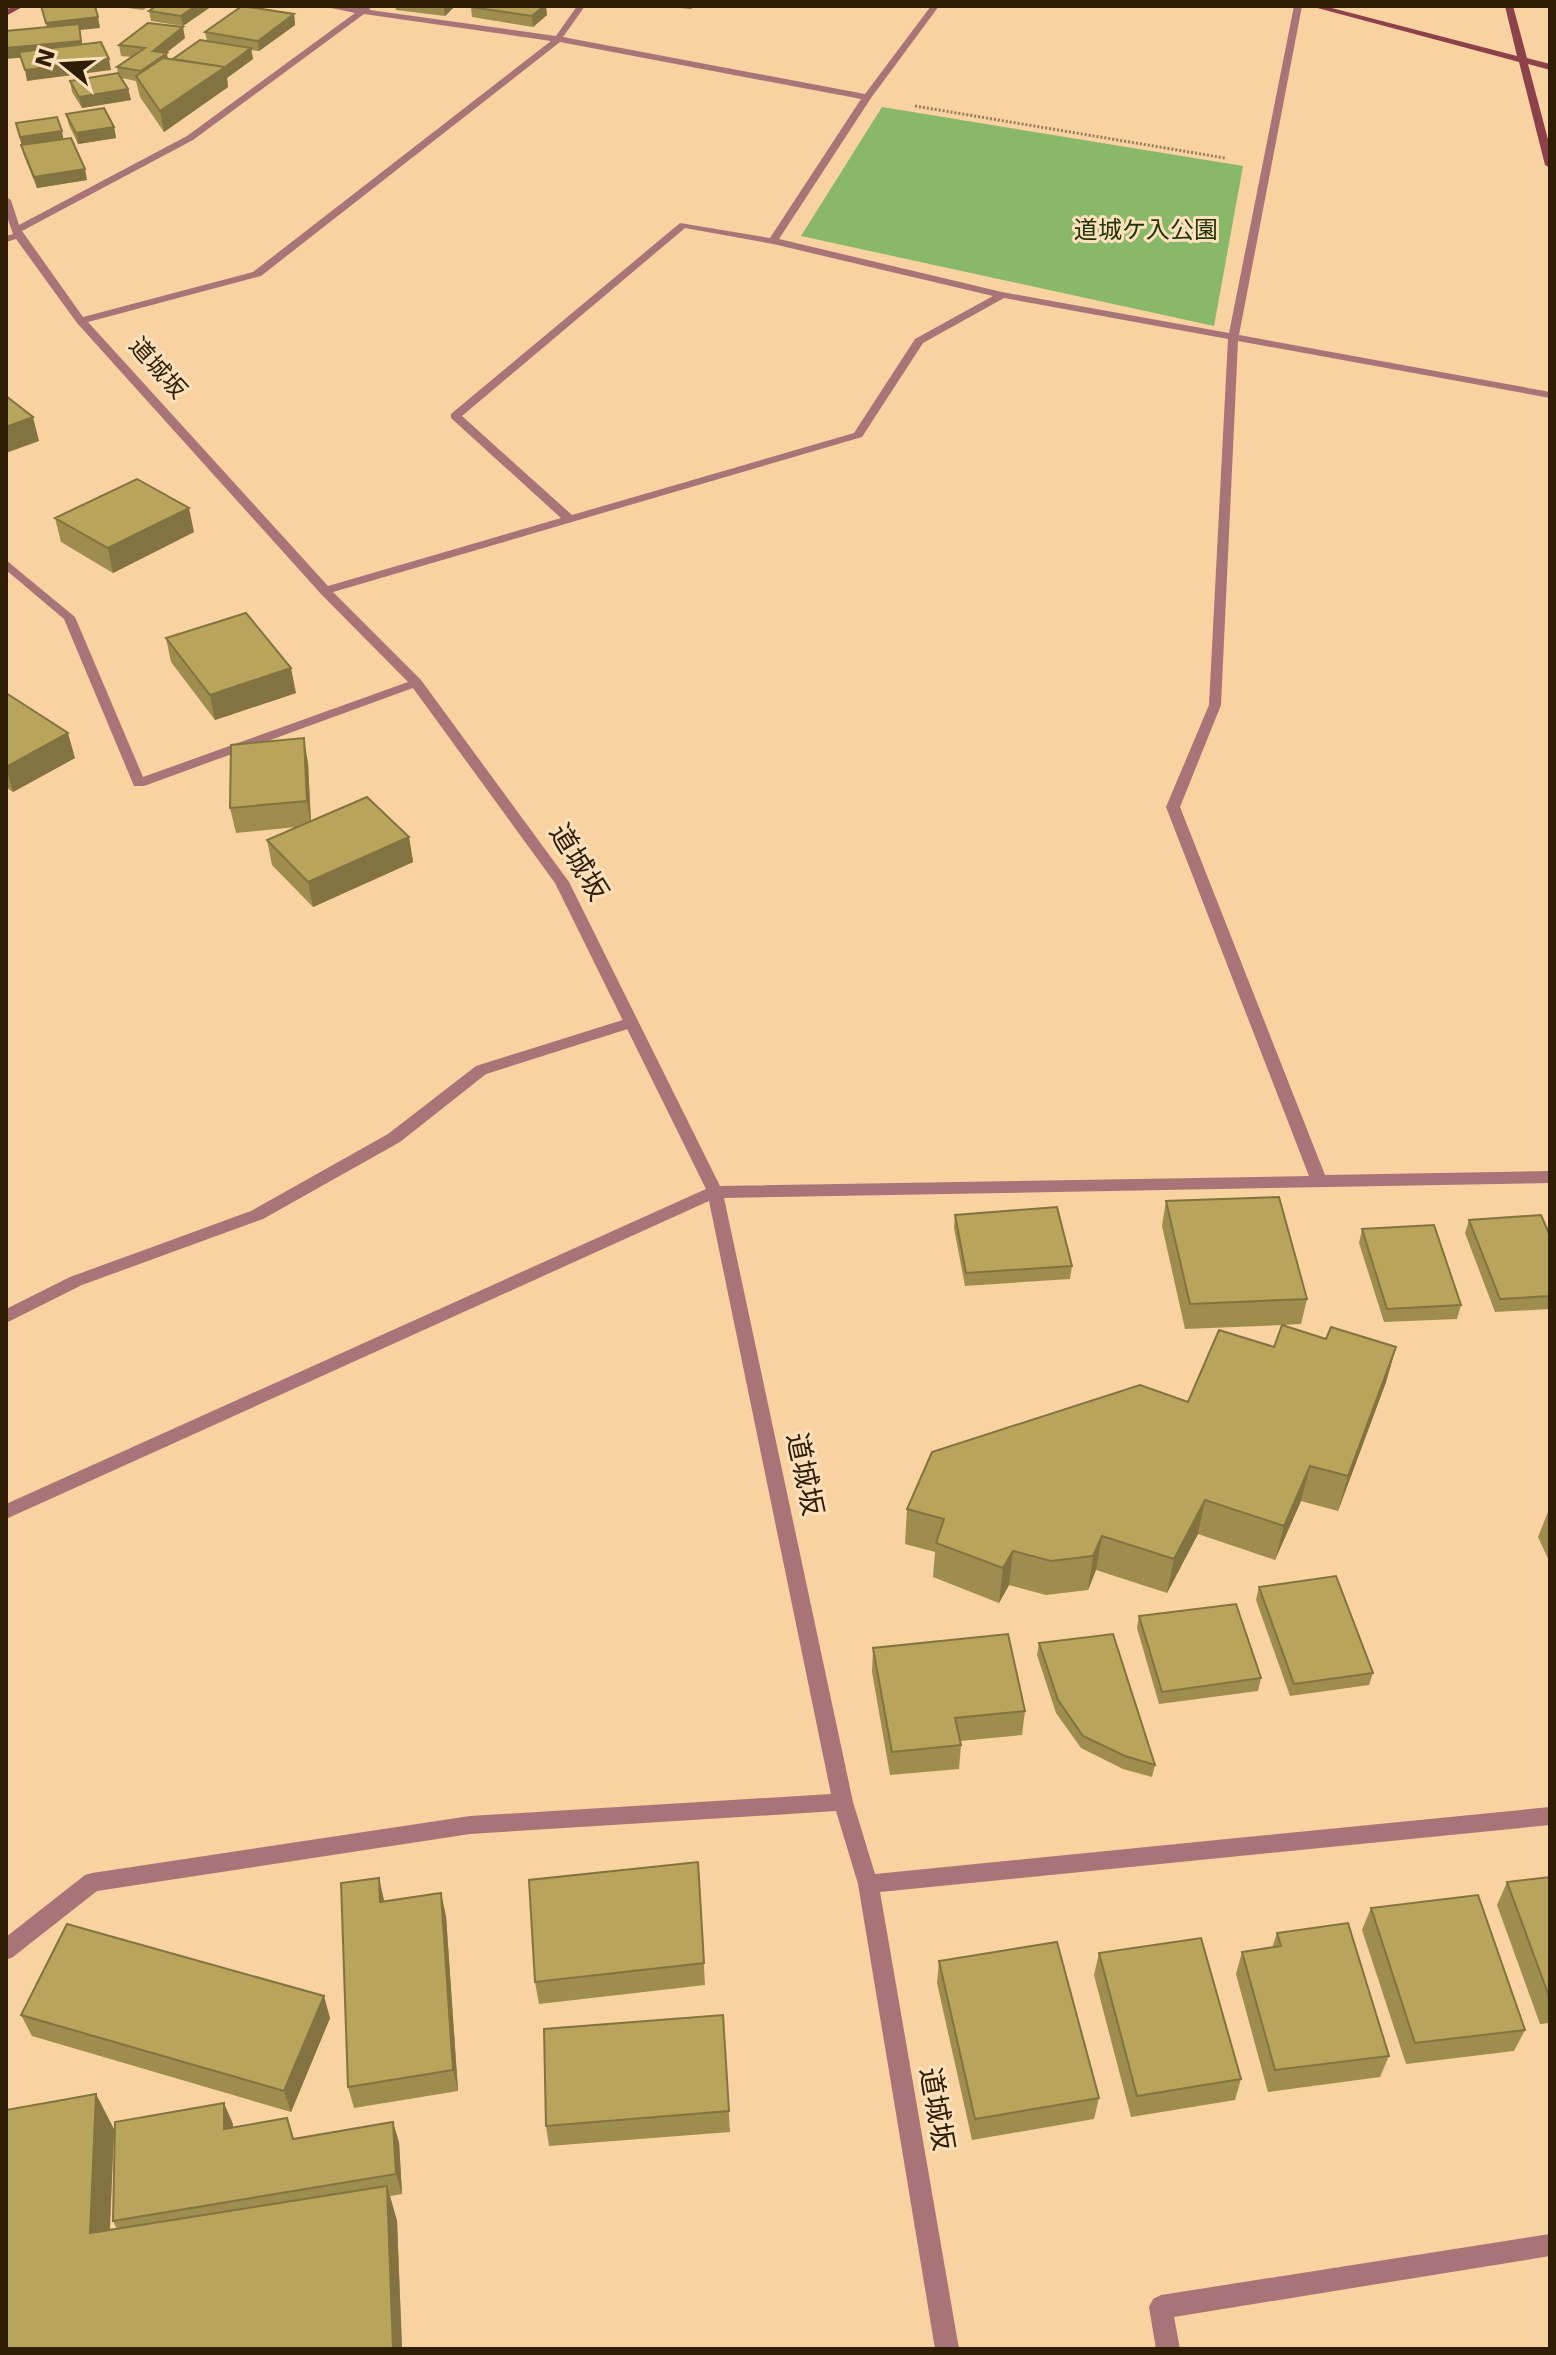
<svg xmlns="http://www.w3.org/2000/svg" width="1556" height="2355" font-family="'DejaVu Sans','Noto Sans JP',sans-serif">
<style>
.green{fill:#89b868}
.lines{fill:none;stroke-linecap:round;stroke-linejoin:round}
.path{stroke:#997d57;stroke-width:3;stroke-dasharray:2 2;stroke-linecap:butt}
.lane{fill:#a97478;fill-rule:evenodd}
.street{fill:#a97478;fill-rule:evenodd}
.secondary{fill:#8d414b;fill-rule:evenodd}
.wall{fill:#9f8d4f}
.shaded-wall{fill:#827340}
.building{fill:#b9a45c;stroke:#827340;stroke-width:2}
.labels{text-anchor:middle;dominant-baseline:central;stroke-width:6;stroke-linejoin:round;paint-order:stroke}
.far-park-label{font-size:24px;fill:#1d3308;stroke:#fee1bc}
.far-street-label{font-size:24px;fill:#301e04;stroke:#fee1bc}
.street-label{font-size:28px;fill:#301e04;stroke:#fee1bc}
</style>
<rect width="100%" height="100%" fill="#f8d2a1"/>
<path class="green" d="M882 107 1243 166 1214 326 801 236Z"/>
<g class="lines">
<path class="path" d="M915 106 1225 158"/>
<path class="lane" d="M629 1018 637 1023 634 1027 486 1074 400 1142 263 1219 82 1285 6 1323V1309L70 1277 251 1211 388 1134 476 1066Z
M1550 2234V2256L1174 2317 1180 2349H1156L1149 2307 1153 2299 1161 2295Z"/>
<path class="street" d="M322 6 361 8 369 6 370 10 556 36 577 6H585L563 37 865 94 931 6H939L871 98 779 239 1002 292 1229 333 1294 6H1302L1239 335 1550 392V398L1238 341 1221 705 1180 807 1325 1175 1550 1171V1183L724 1198 853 1802 875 1874 1550 1807V1825L880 1892 959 2349H935L858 1884 836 1811 470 1834 97 1891 13 1957 6 1960V1937L85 1875 92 1873 470 1816 831 1794 709 1201 6 1519V1504L706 1189 555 883 413 688 144 786H134L64 619 6 570V560L75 617 143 777 408 682 321 594 77 323 16 239 6 242V236L13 234 6 214V197L11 200 19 225 187 136 355 13ZM364 14 551 41 253 272 83 317 22 231 193 140ZM560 42 861 99 770 238 680 223 451 414V418L561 518 328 586 88 322 261 276ZM685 228 773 244 993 296 915 339 854 433 572 515 462 416ZM1004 298 1228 339 1209 705 1166 807 1309 1176 720 1186 569 882 421 680 333 592 862 437 923 343Z"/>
<path class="secondary" d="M13 6H24L6 16V10Z
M1310 6H1324L1517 56 1505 6H1513L1527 58 1550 64V70L1528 64 1550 147V168L1545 165 1519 62Z"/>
</g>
<path class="wall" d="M113 6H149L143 10Z
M212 6 183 26 151 21 149 11Z
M395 6H455L445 16 396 10Z
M660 6H694L691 9Z
M471 7 547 15 533 27 472 17Z
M294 14 295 25 259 51 251 50 253 59 227 78 228 87 164 132 140 97 136 81 122 78 128 89 131 100 82 108 72 92 70 81 118 73 117 67 132 57 121 56 119 45 185 38 166 53 168 58 173 59 207 41 205 32Z
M66 114 114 127 116 138 78 144 69 125Z
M16 123 64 139 87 180 37 188 24 156Z
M55 518 194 532 113 573 61 542Z
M166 638 296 693 215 720 171 662Z
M6 693 75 758 13 792 6 787Z
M308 763 311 821 409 837 413 862 313 907 272 865 267 840 296 827 236 833 230 808Z
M1166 1201 1307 1299 1301 1324 1282 1325 1326 1339 1396 1347 1386 1382 1338 1511 1301 1501 1275 1560 1198 1534 1167 1593 1096 1570 1088 1590 1046 1595 1009 1585 999 1603 933 1577 935 1552 905 1544 907 1509 1188 1402 1274 1347 1282 1325 1185 1329 1162 1226Z
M955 1215 1072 1266 1070 1279 965 1286 954 1228Z
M1469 1220 1550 1236V1309L1495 1312 1465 1233Z
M1362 1229 1461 1305 1457 1319 1384 1322 1359 1243Z
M1550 1507V1563L1538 1537Z
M1259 1587 1373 1673 1369 1685 1290 1696 1256 1600Z
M1139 1616 1261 1678 1258 1691 1159 1704 1137 1628Z
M1039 1643 1155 1765 1152 1777 1123 1769 1081 1748 1056 1713 1037 1655Z
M873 1648 1025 1711 1022 1735 960 1741 961 1745 959 1769 890 1775 872 1672Z
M698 1862 705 1985 539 2004 535 1982Z
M1550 1877V2023L1540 2024 1497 1905 1507 1882Z
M384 1902 446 1916 458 2091 354 2108 348 2087Z
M1371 1908 1525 2030 1514 2051 1406 2064 1362 1930Z
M1277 1933 1389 2056 1380 2077 1268 2092 1236 1974 1242 1952 1272 1948Z
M1099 1953 1241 2079 1235 2100 1131 2117 1094 1975Z
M939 1961 1099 2098 1094 2119 972 2140 937 1983Z
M21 2015 330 2018 291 2112 32 2036Z
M723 2015 730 2132 549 2146 546 2126Z
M287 2118 294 2139 399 2142 402 2194 390 2196 397 2221 402 2349H6L114 2129 110 2230 117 2229 113 2221 233 2124V2128Z"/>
<path class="shaded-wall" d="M195 6H212L183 26 181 16Z
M444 6H455L445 16Z
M544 6H546L547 15 533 27 532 16Z
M294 14 295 25 259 51 258 41Z
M98 17 100 28 80 30 83 52 6 59V48L48 34 46 23Z
M183 27 185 38 157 60 167 53 168 64 143 82 141 71 153 51Z
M251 48 253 59 227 78 228 87 164 132 160 111Z
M109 59 111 70 27 81 25 70Z
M128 89 131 100 82 108 79 97Z
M114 127 116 138 78 144 76 133Z
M62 131 64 142 23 148 20 137Z
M85 169 87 180 37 188 34 177Z
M33 417 39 441 6 453V427Z
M189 508 194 532 113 573 108 548Z
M291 668 296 693 215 720 210 695Z
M68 733 75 758 13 792 6 767Z
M304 738 308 763 311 826 307 801Z
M409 837 413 862 313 907 308 882Z
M1396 1347 1386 1382 1338 1511 1348 1476Z
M1310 1466 1301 1501 1275 1560 1284 1526Z
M1205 1500 1198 1534 1167 1593 1174 1559Z
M1102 1536 1096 1570 1088 1590 1093 1556Z
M1013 1551 1009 1585 999 1603 1003 1568Z
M379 1878 384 1900 386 1925 380 1902Z
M441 1893 446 1916 458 2091 453 2070Z
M324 1996 330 2018 291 2112 284 2091Z
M96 2094 114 2129 108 2267 90 2233Z
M224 2103 233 2124 232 2150 224 2129Z
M393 2122 399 2142 402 2194 396 2174Z
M387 2186 397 2221 402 2349H393Z"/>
<path class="building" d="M41 6H95L98 17 46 23Z
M156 6H195L181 16 149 11Z
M242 6 294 14 258 41 205 32Z
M472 6H544L532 16 471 7Z
M148 23 183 27 153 51 167 53 141 71 117 67 145 48 119 45Z
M79 24 81 41 6 48V31Z
M200 40 251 48 225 67 173 59Z
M101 42 109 59 25 70 19 52Z
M163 58 225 67 160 111 136 76Z
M118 73 128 89 79 97 70 81Z
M104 108 114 127 76 133 66 114Z
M57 117 62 131 20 137 16 123Z
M71 138 85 169 34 177 21 145Z
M6 396 33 417 6 427Z
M137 479 189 508 108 548 55 518Z
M246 613 291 668 210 695 166 638Z
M6 693 68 733 6 767Z
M304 738 307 801 230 808 231 745Z
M367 797 409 837 308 882 267 840Z
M1279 1197 1307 1299 1190 1304 1166 1201Z
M1057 1207 1072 1266 966 1273 955 1215Z
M1541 1215 1550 1236V1296L1500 1299 1469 1220Z
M1434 1225 1461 1305 1387 1309 1362 1229Z
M1282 1325 1326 1339 1331 1327 1396 1347 1348 1476 1310 1466 1284 1526 1205 1500 1174 1559 1102 1536 1093 1556 1051 1561 1013 1551 1003 1568 936 1543 944 1519 907 1509 932 1452 1140 1385 1188 1402 1219 1330 1274 1347Z
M1336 1576 1373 1673 1294 1684 1259 1587Z
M1236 1604 1261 1678 1162 1692 1139 1616Z
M1008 1634 1025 1711 955 1718 961 1745 892 1752 873 1648Z
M1113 1634 1155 1765 1125 1756 1083 1736 1058 1700 1039 1643Z
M698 1862 704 1963 535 1982 529 1880Z
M1550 1877V1999L1507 1882Z
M379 1878 380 1902 441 1893 453 2070 348 2087 341 1883Z
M1478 1895 1525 2030 1415 2043 1371 1908Z
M1348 1923 1389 2056 1275 2070 1242 1952 1281 1946 1277 1933Z
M67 1924 324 1996 284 2091 21 2015Z
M1201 1938 1241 2079 1137 2096 1099 1953Z
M1057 1942 1099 2098 975 2119 939 1961Z
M723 2015 729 2111 546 2126 544 2029Z
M96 2094 90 2233 387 2186 393 2349H6V2110Z
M224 2103V2129L287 2118 293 2139 393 2122 396 2174 113 2221 115 2122Z"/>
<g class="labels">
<g class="far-park-label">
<text x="1146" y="230">道城ケ入公園</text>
</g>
<g class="far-street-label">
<text transform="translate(158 368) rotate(48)">道城坂</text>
</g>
<g class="street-label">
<text transform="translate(579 862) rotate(58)">道城坂</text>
<text transform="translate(805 1474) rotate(78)">道城坂</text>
<text transform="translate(937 2109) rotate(80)">道城坂</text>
</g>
</g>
<rect width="1556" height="2355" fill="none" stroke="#301e04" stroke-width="16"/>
<g transform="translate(64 64) rotate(288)" stroke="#fee1bc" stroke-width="6" paint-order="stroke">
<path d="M0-6L14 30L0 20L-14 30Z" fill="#301e04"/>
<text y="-12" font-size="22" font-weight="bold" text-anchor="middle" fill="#301e04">N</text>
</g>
</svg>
